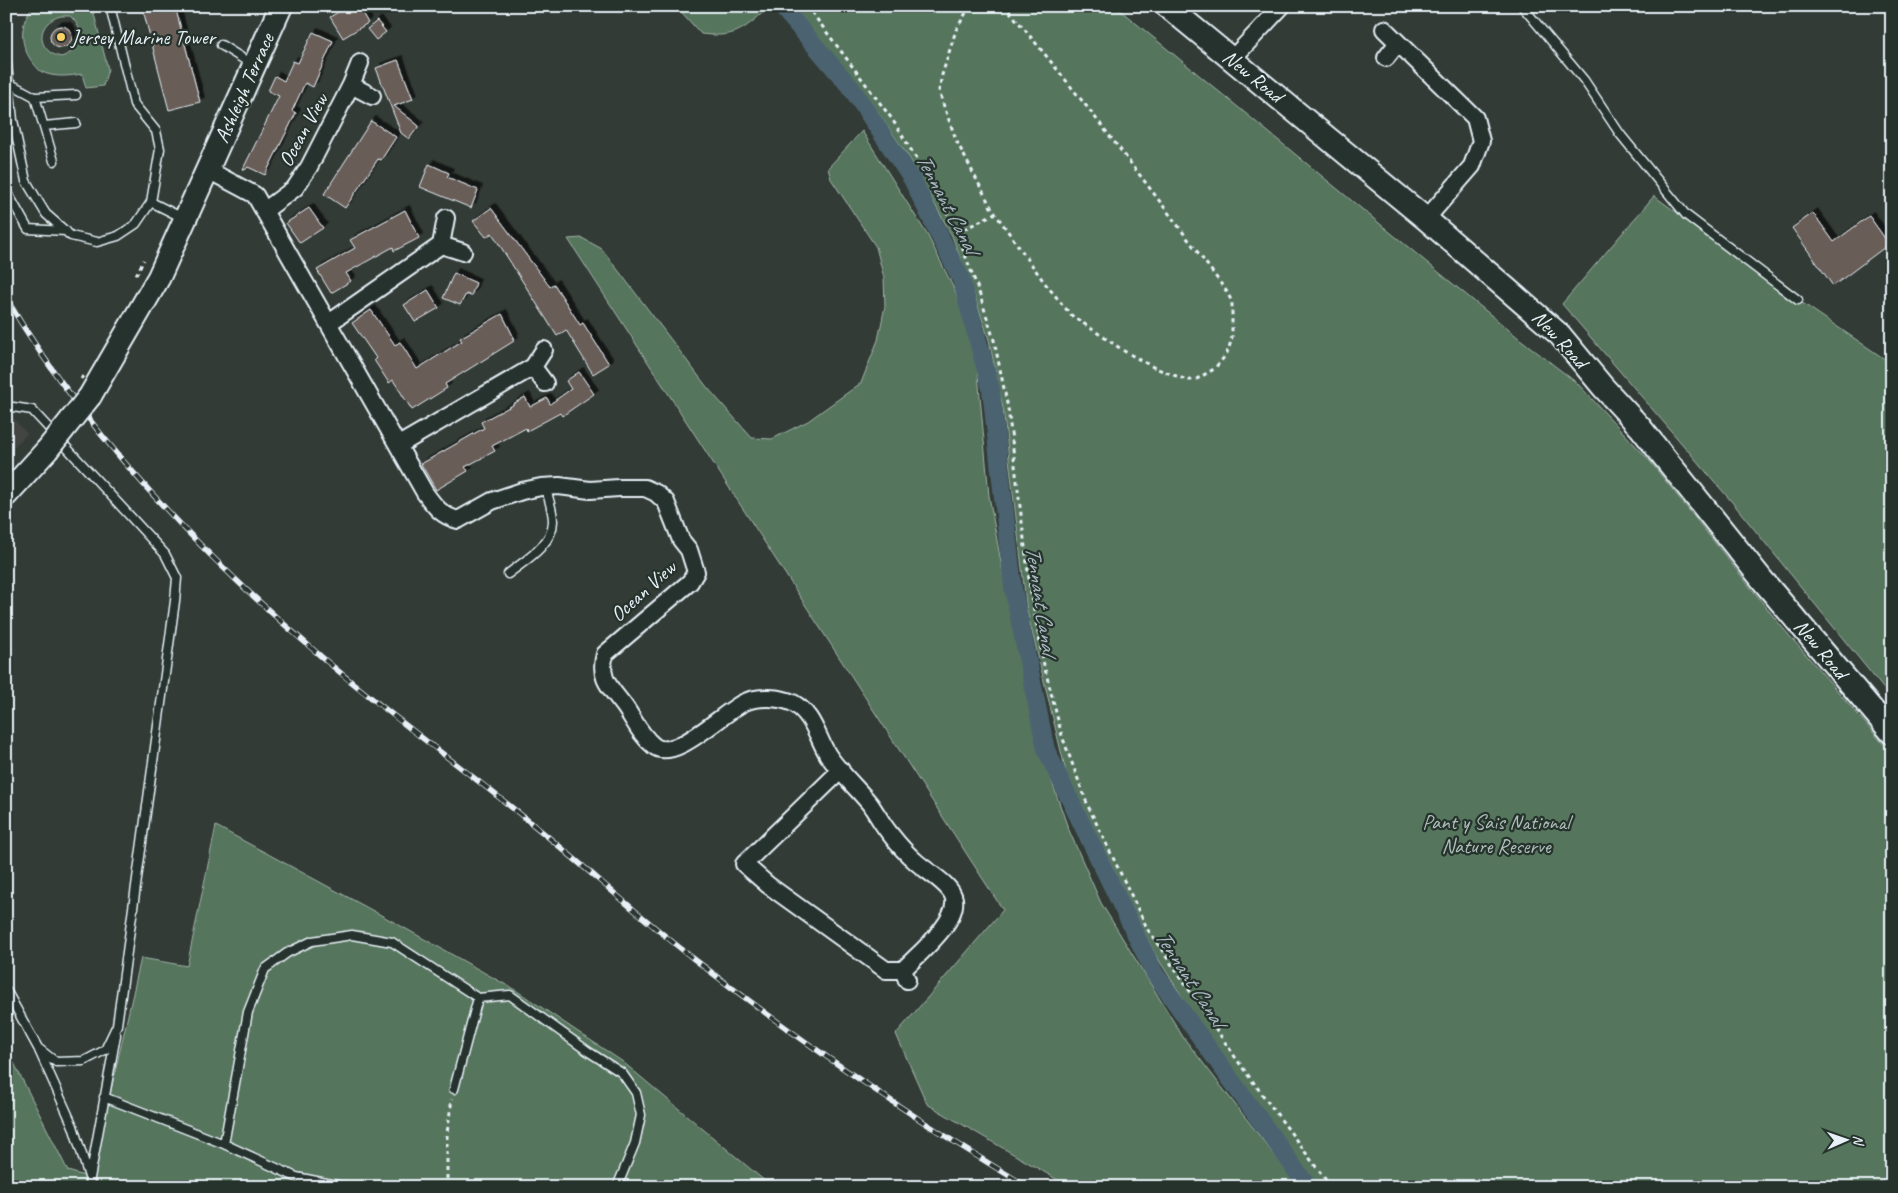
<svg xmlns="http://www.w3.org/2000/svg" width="1898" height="1193" font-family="Caveat,sans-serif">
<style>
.built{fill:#434540}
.green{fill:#57755d;stroke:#a0b3aa;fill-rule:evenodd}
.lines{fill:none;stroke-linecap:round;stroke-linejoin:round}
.canal{stroke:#4b6470;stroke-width:18}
.building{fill:#695d58;stroke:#e8f1f8;filter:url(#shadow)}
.service-casing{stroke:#e8f1f8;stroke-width:11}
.minor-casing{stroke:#e8f1f8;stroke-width:20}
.secondary-casing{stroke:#e8f1f8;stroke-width:26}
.path{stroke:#e8f1f8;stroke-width:3;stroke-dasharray:4 4;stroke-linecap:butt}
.service{stroke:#26332d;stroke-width:8}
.minor{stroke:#26332d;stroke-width:16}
.secondary{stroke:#26332d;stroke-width:22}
.rail-casing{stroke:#e8f1f8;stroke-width:5.5}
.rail{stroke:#26332d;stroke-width:4;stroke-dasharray:11;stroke-linecap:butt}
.secondary-bridge-casing{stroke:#e8f1f8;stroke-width:26;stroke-linecap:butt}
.path-bridge{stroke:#e8f1f8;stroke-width:3;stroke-dasharray:4 4;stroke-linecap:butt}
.secondary-bridge{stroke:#26332d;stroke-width:22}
.poi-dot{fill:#ffd166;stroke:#26332d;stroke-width:2}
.labels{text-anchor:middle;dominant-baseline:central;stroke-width:4.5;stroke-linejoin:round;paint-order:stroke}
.poi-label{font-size:21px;fill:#e8f1f8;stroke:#26332d;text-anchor:start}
.street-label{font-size:21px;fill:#e8f1f8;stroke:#26332d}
.park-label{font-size:21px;fill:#aebfba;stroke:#26332d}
.water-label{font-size:22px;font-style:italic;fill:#a9b9c2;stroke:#26332d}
</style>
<defs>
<filter id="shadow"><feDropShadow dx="4.5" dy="-4.5" stdDeviation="0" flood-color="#0009"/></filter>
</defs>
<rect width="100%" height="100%" fill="#333b36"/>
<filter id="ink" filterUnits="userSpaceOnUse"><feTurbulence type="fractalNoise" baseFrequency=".02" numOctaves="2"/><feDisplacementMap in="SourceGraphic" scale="10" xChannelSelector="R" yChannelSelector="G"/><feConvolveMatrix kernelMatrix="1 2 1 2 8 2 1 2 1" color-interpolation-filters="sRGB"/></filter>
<g filter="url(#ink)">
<path class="built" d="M6 409 27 434 6 455Z"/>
<path class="green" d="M33 6H92L108 69 103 86 86 88 82 74C69 76 55 78 42 72 39 71 37 67 34 64 19 46 19 24 33 6ZM61 16H70C87 31 83 50 61 57 35 51 36 22 61 16Z
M676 6H765L767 9C742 31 735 38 701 34Z
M792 6H1115L1520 339 1577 383 1649 460 1782 627 1892 754V1187H1317L1214 1047 1155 954 1066 772 1027 611 1003 408 989 340 973 291 952 236 910 159 866 95Z
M862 131 928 236 955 291 976 352 989 496 1009 607 1038 742 1068 828 1101 903 1183 1037 1299 1187H1070L927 1104 896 1034 1003 910 568 239 582 238 602 249 707 387 752 438 772 439 808 421 861 383 878 340 885 306 884 278 876 247 831 179 828 168Z
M1654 196 1798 300 1892 364V699L1732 502 1562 304Z
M216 826 392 921 517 991 623 1062 772 1187H6V1047L68 1171 91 1178 141 958 187 966Z"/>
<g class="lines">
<path class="canal" d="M781 6 852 89 912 179 961 279 991 389 1013 588 1046 750 1155 974 1308 1187"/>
</g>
<path class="building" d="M142 6H175L200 102 169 110Z
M348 6H358L368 23 343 38 330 17Z
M377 21 386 32 376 40 367 29Z
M50 37a11 11 0 1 1 22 0a11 11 0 1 1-22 0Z
M313 32 333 41 313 87 305 83 292 111 296 113 265 175 248 167 245 170 243 169 279 96 268 91 275 76 284 81 293 61 298 63Z
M398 60 413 99 394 106 419 126 409 139 401 133 376 68Z
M371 121 396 137 381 160 378 159 345 208 324 194Z
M429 164 449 173 447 177 478 190 471 208 420 187Z
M309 208 323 228 300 243 286 223Z
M491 208 550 287 554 284 580 325 583 323 609 364 593 374 566 330 557 336 492 233 486 237 473 221Z
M405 210 419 238 394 251 393 247 346 273 351 281 331 293 317 270 355 248 350 240Z
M1813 213 1834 242 1869 216 1889 244 1833 286 1792 228Z
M454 273 476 283 471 296 466 294 460 305 443 298Z
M428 290 439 308 415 322 404 305Z
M371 310 395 345 400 342 417 369 462 341 460 338 502 314 514 338H512L514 341 445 384 447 388 412 410 393 380 389 383 374 360 376 358 352 323Z
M579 372 594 394 562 416 560 413 527 431 526 428 492 446 495 451 465 467 468 471 436 490 421 464 484 428 481 422 513 405V404L525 397 530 407 547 398 550 404 571 389 566 381Z"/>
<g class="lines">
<g class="service-casing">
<path id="service" d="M1522 6 1584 80 1620 134 1686 215 1798 300
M6 8 7 6
M221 45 253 65
M6 56 13 120 26 181 46 214 71 236 97 242 118 236 136 224 151 202 160 149 156 131 134 104 110 6
M9 83 35 97 76 95
M35 97 54 161
M44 126 76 123
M6 190 28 229 66 231
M151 202 183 218
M13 407 32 410 165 554 177 578 175 601 117 1025 105 1050 84 1061 56 1062 38 1048
M508 574C524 561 553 545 553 521 553 510 548 497 545 486
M6 990 38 1048 73 1126 90 1180 88 1187
M454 1089 478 998
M104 1097 224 1144 296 1177 347 1187
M224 1144 248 1012 265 969 287 953 312 941 352 935 392 942 478 998 510 995 589 1052 622 1073 636 1093 641 1115 635 1143 617 1187
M90 1178 116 1035"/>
</g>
<g class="minor-casing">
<path id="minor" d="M1384 29 1475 118 1481 141 1472 166 1426 219
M1386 58 1397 44
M1232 59 1282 6
M351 85 372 96
M208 170 255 195 425 493C435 507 442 516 458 520L492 501 522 491 541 487 559 486 590 490 619 488H645L656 493 666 502 681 540 689 550 696 572 690 582 605 654C598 679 611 688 625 707 634 720 641 736 654 746 675 763 725 710 745 702 758 696 780 697 793 703 813 714 817 737 828 755 840 773 857 788 870 804 877 814 883 826 891 835 898 844 906 853 914 860 925 871 952 884 954 899 958 922 918 954 903 970
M264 211 295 188 309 167 351 85 360 63
M441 245 463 252
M329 323 441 245 446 218
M533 367 545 383
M399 445 533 367 544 350
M841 770 744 864 768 885 886 970H903L907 980"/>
</g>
<g class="secondary-casing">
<path id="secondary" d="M1167 6 1426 219 1560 335 1603 387 1640 427 1764 582 1892 733
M90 396 159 277 281 6
M6 495 47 450"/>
</g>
<path class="path" d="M807 6 892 119 934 187 954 226 978 289 994 340 1008 408 1030 588 1044 665 1062 736 1088 806 1148 930 1242 1067 1331 1187
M970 6 956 30 942 75 939 90 942 101 957 142 992 209 1044 282 1071 315 1124 351 1155 368 1187 380H1195L1214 369 1226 355 1229 348 1232 337V302L1227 292C1156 195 1083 99 1005 6
M957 233 995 213
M136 275 144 260
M447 1187V1133L452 1099"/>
<use href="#service" class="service"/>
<use href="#minor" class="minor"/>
<use href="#secondary" class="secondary"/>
<g class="rail-casing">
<path id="rail" d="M6 298C85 432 199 552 316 652 387 714 464 768 536 827 589 870 640 917 694 959 800 1041 912 1118 1028 1187"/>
</g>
<use href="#rail" class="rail"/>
<g class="secondary-bridge-casing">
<path id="secondary-bridge" d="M47 450 90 396"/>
</g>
<path class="path-bridge" d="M81 379 85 373"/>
<use href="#secondary-bridge" class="secondary-bridge"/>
</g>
</g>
<circle class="poi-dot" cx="61" cy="37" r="5"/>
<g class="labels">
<g class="poi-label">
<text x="71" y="37">Jersey Marine Tower</text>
</g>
<g class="street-label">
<text transform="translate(1253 76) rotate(39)">New Road</text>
<text transform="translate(244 88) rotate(-66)">Ashleigh Terrace</text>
<text transform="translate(303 130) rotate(-61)">Ocean View</text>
<text transform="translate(1560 339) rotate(47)">New Road</text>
<text transform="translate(643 591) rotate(-42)">Ocean View</text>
<text transform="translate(1821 649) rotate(50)">New Road</text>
</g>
<g class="park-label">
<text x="1496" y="822">Pant y Sais National<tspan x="1496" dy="24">Nature Reserve</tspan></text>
</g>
<g class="water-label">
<text transform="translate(947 203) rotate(62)">Tennant Canal</text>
<text transform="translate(1041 600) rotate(81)">Tennant Canal</text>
<text transform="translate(1190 978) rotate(57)">Tennant Canal</text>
</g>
</g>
<rect width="1898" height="1193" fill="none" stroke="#26332d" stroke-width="25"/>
<rect x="12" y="12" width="1873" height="1168" fill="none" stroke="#e8f1f8" stroke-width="2" filter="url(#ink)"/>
<g transform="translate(1846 1140) rotate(88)" stroke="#26332d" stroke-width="4" paint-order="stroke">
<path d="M0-4L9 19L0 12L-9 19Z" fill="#e8f1f8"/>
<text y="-8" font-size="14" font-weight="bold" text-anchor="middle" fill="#e8f1f8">N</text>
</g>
</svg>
